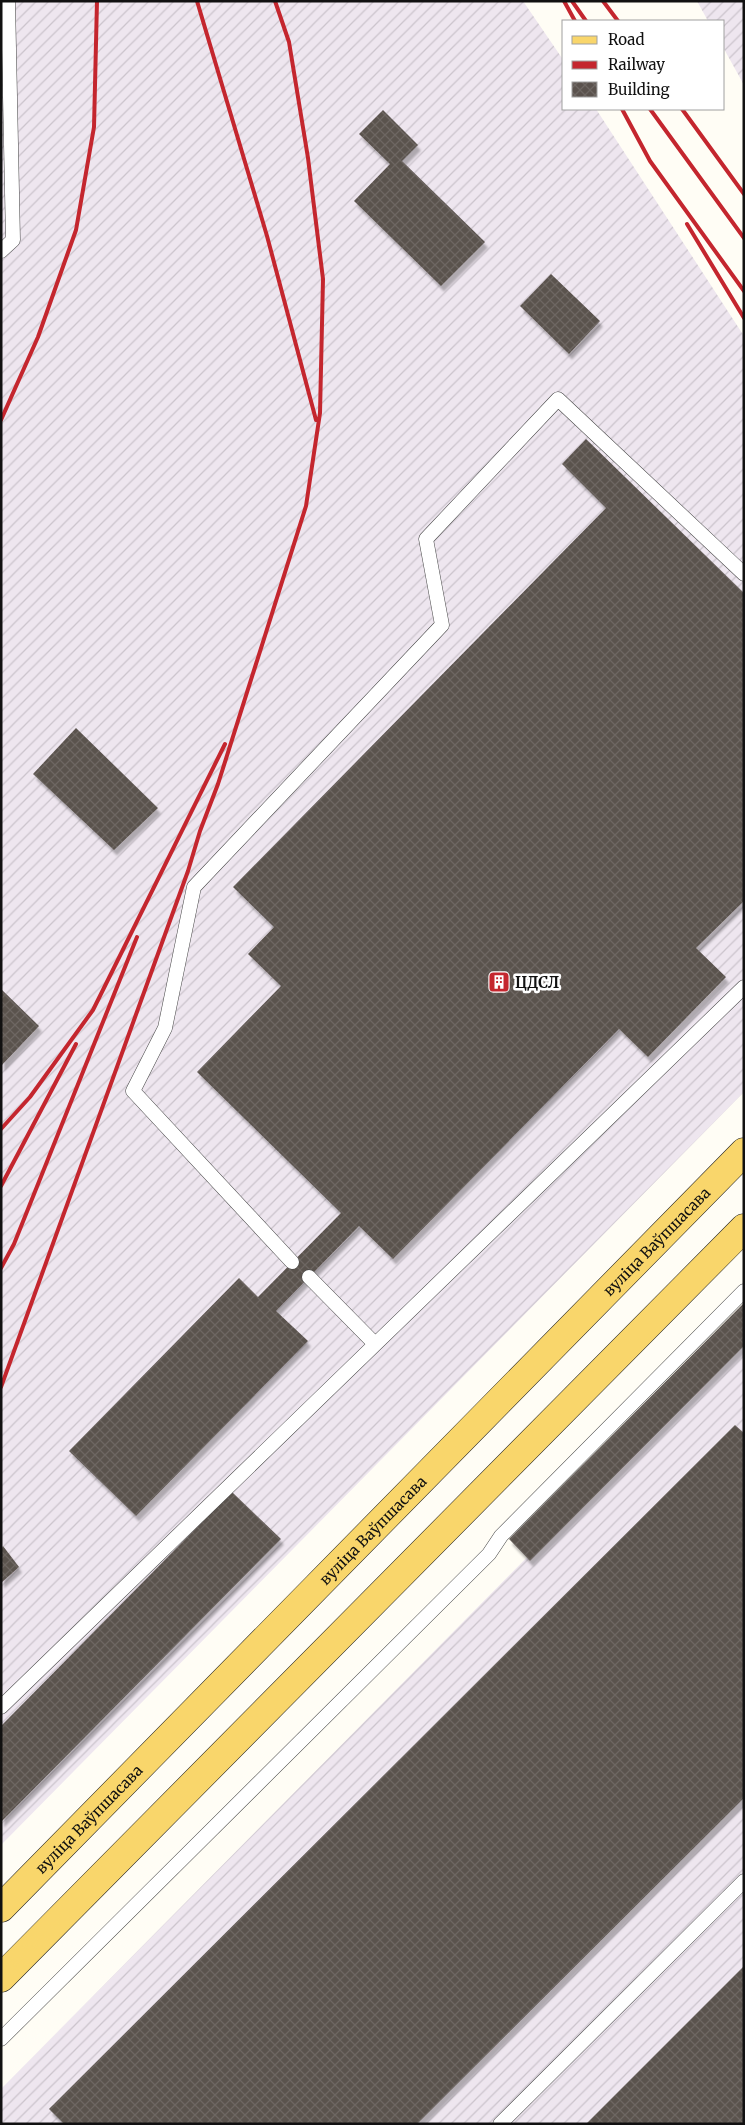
<svg xmlns="http://www.w3.org/2000/svg" width="745" height="2125" font-family="Merriweather,serif">
<style>
.industrial{fill:url(#industrial-furrows)}
.building{fill:url(#building-cross-hatch);filter:url(#shadow)}
.lines{fill:none;stroke-linecap:round;stroke-linejoin:round}
.lane-casing{stroke:#444;stroke-width:15}
.primary-casing{stroke:#222;stroke-width:29}
.lane{stroke:#fff;stroke-width:14}
.primary{stroke:#f9d66b;stroke-width:28}
.rail{stroke:#c4262e;stroke-width:4}
.labels{text-anchor:middle;dominant-baseline:central;stroke-width:5;stroke-linejoin:round;paint-order:stroke}
.poi-label{font-size:15px;font-weight:bold;fill:#111;stroke:#fff;text-anchor:start}
.street-label{font-size:15px;fill:#111;stroke:#fff}
</style>
<defs>
<pattern id="industrial-furrows" width="10" height="10" patternUnits="userSpaceOnUse" patternTransform="scale(1.25)"><rect width="10" height="10" fill="#eee6ef"/><path d="M-1 1l2-2M0 10L10 0M9 11l2-2" fill="none" stroke="#cbc4cc"/></pattern>
<pattern id="building-cross-hatch" width="8" height="8" patternUnits="userSpaceOnUse" patternTransform="scale(1.25)"><rect width="8" height="8" fill="#5a524d"/><path d="M0 0l8 8M0 8l8-8" fill="none" stroke="#6d6662"/></pattern>
<filter id="shadow"><feDropShadow dx="3" dy="5.5" stdDeviation="1" flood-color="#0004"/></filter>
</defs>
<rect width="100%" height="100%" fill="#fffdf5"/>
<path class="industrial" d="M1 1H523L564 61V109H596L744 336V1092L1 1845Z
M697 1H744V85L724 49V21H708Z
M744 1338V2124H1V2089Z"/>
<path class="building" d="M383 110 418 145 402 161 485 242 441 286 354 201 390 164 359 134Z
M551 274 600 321 569 354 520 306Z
M586 439 744 593V901L696 948 726 977 648 1057 619 1029 393 1259 359 1226 276 1311 308 1341 136 1516 69 1451 239 1278 258 1297 341 1213 197 1072 281 986 248 954 274 927 233 887 606 508 562 464Z
M76 728 158 808 114 850 33 774Z
M1 989 39 1026 1 1066Z
M744 1303V1346L530 1561 509 1539Z
M735 1425 744 1433V1798L417 2124H64L49 2109Z
M232 1492 281 1539 1 1822V1726Z
M3 1546 19 1567 1 1583V1549Z
M744 1966V2124H586Z"/>
<g class="lines">
<g class="lane-casing">
<path id="lane" d="M1 251 13 240 8 1
M292 1262 133 1091 165 1028 194 887 442 625 426 539 558 399 744 574
M309 1277 375 1344
M1 1707 744 987
M1 2039 489 1554 501 1536 744 1291
M500 2124 744 1881"/>
</g>
<g class="primary-casing">
<g id="primary">
<path id="s1" d="M1 1908 744 1152"/>
<path d="M1 1978 744 1228"/>
</g>
</g>
<use href="#lane" class="lane"/>
<use href="#primary" class="primary"/>
<path class="rail" d="M197 1 267 236 316 420
M564 1 575 21
M572 1 586 21
M603 1 618 21
M622 109 650 161 744 291
M650 109 744 238
M682 109 744 194
M687 224 744 318
M1 420 38 337 76 230 94 127 97 1
M1 1129 30 1097 93 1010 225 744
M1 1186 76 1044
M1 1268 14 1244 137 937
M1 1387 188 871 200 831 218 784 306 506 320 413 323 279 308 158 289 42 275 1"/>
</g>
<defs>
<g id="building-square" transform="scale(1.125)"><rect x="-9" y="-9" width="18" height="18" rx="4" fill="#c4262e" stroke="#fff"/><path d="M-4-6H4V6H1V3H-1V6H-4ZM-2.5-4.3h1.7v1.8h-1.7ZM.8-4.3h1.7v1.8H.8ZM-2.5-1h1.7V.8h-1.7ZM.8-1h1.7V.8H.8Z" fill="#fff"/></g>
</defs>
<g fill-rule="evenodd">
<use href="#building-square" x="499" y="982"/>
</g>
<g class="labels">
<g class="poi-label">
<text x="515" y="982">ЦДСЛ</text>
</g>
<g class="street-label">
<text stroke="none"><textPath href="#s1" startOffset="935">вуліца Ваўпшасава</textPath></text>
<text stroke="none"><textPath href="#s1" startOffset="530">вуліца Ваўпшасава</textPath></text>
<text stroke="none"><textPath href="#s1" startOffset="125">вуліца Ваўпшасава</textPath></text>
</g>
</g>
<rect width="745" height="2125" fill="none" stroke="#111111" stroke-width="5"/>
<rect x="562" y="20" width="162" height="90" fill="#ffffff" stroke="#a0a0a0"/>
<rect x="572" y="36" width="25" height="8" fill="#f9d66b" stroke="#a0a0a0"/>
<text x="608" y="45" font-size="15" fill="#111111">Road</text>
<rect x="572" y="61" width="25" height="8" fill="#c4262e" stroke="#a0a0a0"/>
<text x="608" y="70" font-size="15" fill="#111111">Railway</text>
<rect x="572" y="82" width="25" height="15" fill="url(#building-cross-hatch)" stroke="#a0a0a0"/>
<text x="608" y="95" font-size="15" fill="#111111">Building</text>
</svg>
